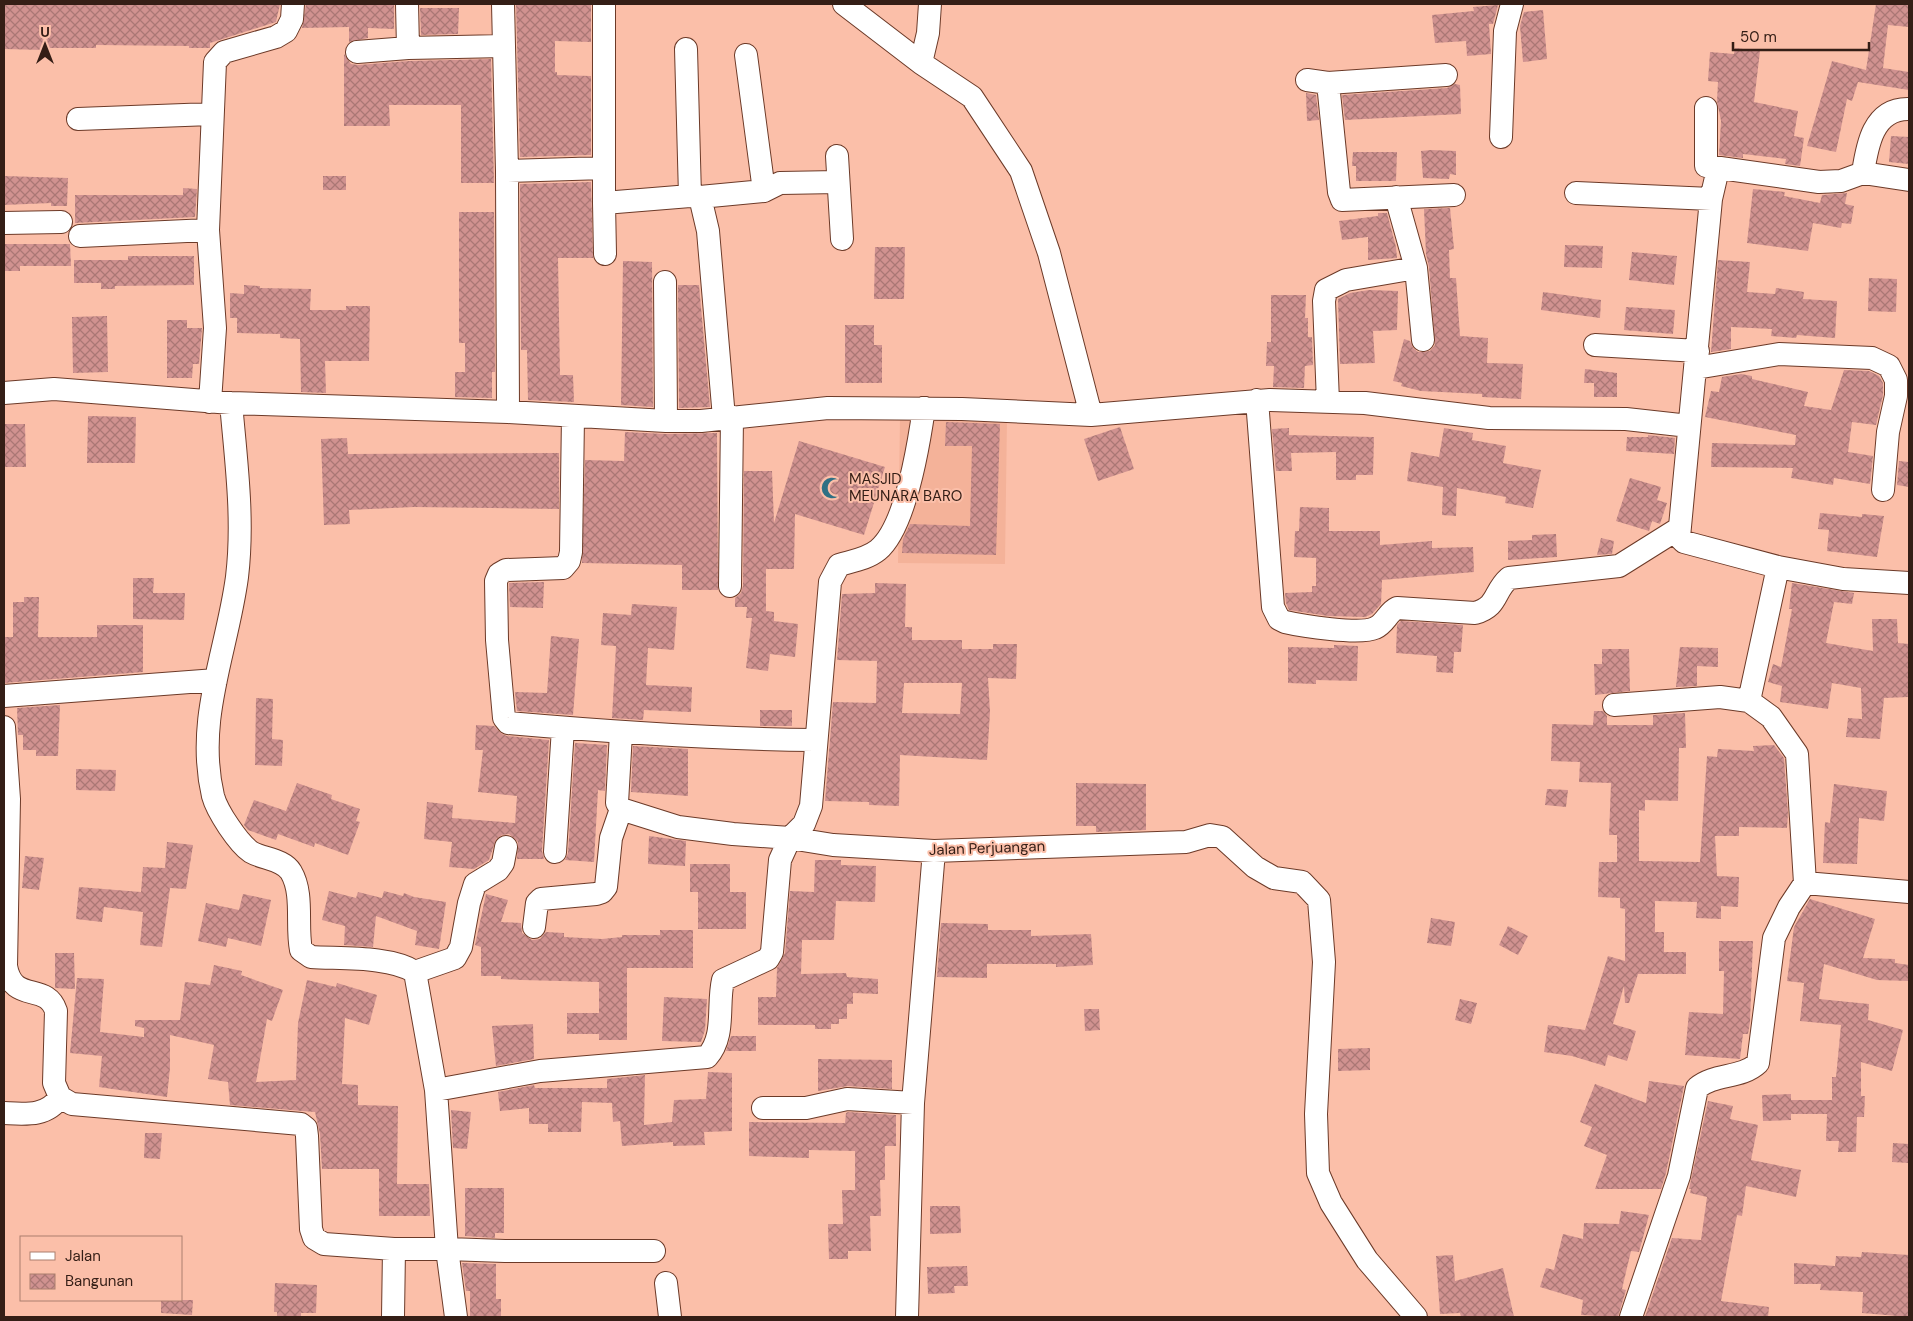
<svg xmlns="http://www.w3.org/2000/svg" width="1913" height="1321" font-family="'DM Sans',sans-serif">
<style>
.built{fill:#f4b299}
.building{fill:url(#building-cross-hatch);fill-rule:evenodd}
.lines{fill:none;stroke-linecap:round;stroke-linejoin:round}
.minor-casing{stroke:#6c3a28;stroke-width:24}
.minor{stroke:#fff;stroke-width:22}
.labels{text-anchor:middle;dominant-baseline:central;stroke-width:4;stroke-linejoin:round;paint-order:stroke}
.poi-label{font-size:15px;fill:#341e16;stroke:#fbbfa9;text-anchor:start}
.street-label{font-size:15px;fill:#341e16;stroke:#fbbfa9}
</style>
<defs>
<pattern id="building-cross-hatch" width="8" height="8" patternUnits="userSpaceOnUse" patternTransform="scale(1.25)"><rect width="8" height="8" fill="#d09290"/><path d="M0 0l8 8M0 8l8-8" fill="none" stroke="#aa7775"/></pattern>
</defs>
<rect width="100%" height="100%" fill="#fbbfa9"/>
<path class="built" d="M900 416 1007 417 1005 564 898 563Z"/>
<path class="building" d="M4 4H280L276 22 210 43V48H189V46L96 45V48H43V50L4 49Z
M306 4H394V29L368 28V38L349 42V27L302 28Z
M516 4H591V42L555 41V72H557V75L591 76V155L520 157Z
M1876 4H1909V27L1888 25 1883 68 1909 72V90L1858 82 1852 101 1847 99 1836 152 1807 146 1832 61 1866 70Z
M1498 5 1493 24H1489L1491 54 1467 56 1466 41 1435 43 1432 15 1474 11 1473 7Z
M420 8H459L458 34 421 35Z
M1543 10 1547 59 1523 62 1520 26 1524 12Z
M1735 48 1760 51 1754 102 1798 111 1794 136 1804 138 1800 166 1785 164 1786 159 1743 154V158L1719 155 1721 121 1717 101 1718 82 1708 81 1710 52 1734 54Z
M344 54 351 64 358 65 409 61 491 59 494 183H461V105H389L390 126H344Z
M1455 84 1460 85 1461 114 1345 120 1342 95 1447 88Z
M1306 93 1316 95 1319 120 1307 121Z
M1891 136 1909 137V164L1889 162Z
M1431 150 1456 151V175L1450 174 1449 179 1423 178 1421 151Z
M1353 152H1397L1396 181H1356V166H1352Z
M4 176 68 178 67 206H51V203L4 205Z
M323 176H346V190H323Z
M591 182 593 258H558L560 375H573L574 402 528 400 527 350H521L520 184Z
M183 188 197 189 195 217 75 223V195H183Z
M1753 189 1785 192 1784 196 1820 203 1822 195 1847 193 1845 204 1854 206 1851 224 1842 223 1841 228 1813 223 1808 251 1747 243Z
M1450 208 1454 249 1449 250 1450 278H1456L1460 336 1488 338 1487 363 1523 364 1521 399 1482 397V394L1421 391 1401 386 1402 383 1393 381 1404 339 1410 341 1413 348 1418 352 1430 351 1435 345 1429 267 1426 254 1424 209Z
M459 212H494L495 372H492V398L455 397V372H465V343H459Z
M1378 213H1387L1396 247 1397 258 1368 260V237L1342 240 1339 221 1378 216Z
M4 244H70L71 266H20V271H4Z
M1565 245 1603 246 1602 268 1564 267Z
M875 247H905L904 299H874Z
M1632 252 1677 256 1674 285 1629 280Z
M128 256H194V285L115 286V289H101V283H74V260H128Z
M1718 260 1750 262 1747 292 1775 294 1776 288 1804 292 1803 299 1837 301 1835 338 1797 335 1796 338 1771 336 1772 329 1731 327V349L1711 352Z
M623 261 652 262 653 407 621 405Z
M1869 278 1897 279 1896 312 1868 311Z
M244 285 260 286V288L311 289 310 310H346V306H370L369 361H325L326 393 301 392 300 339 280 338V334L237 333V318H230V293L244 294Z
M678 285H699L710 407 679 408Z
M1369 290 1398 291 1397 330 1373 331 1375 363 1340 364 1338 299 1350 293Z
M1543 292 1601 300 1600 318 1541 310Z
M1271 295H1306L1305 318H1308V337H1312L1313 365 1305 366 1304 388 1273 387 1274 366H1266L1267 342H1271Z
M1626 307 1675 310 1673 334 1624 330Z
M107 316 108 372 73 373 72 317Z
M167 320H187V328H202L199 364H193L192 378H167Z
M845 325H874V345H882V383H845Z
M1585 369 1617 373V397H1594V383H1584Z
M1844 370 1869 371 1879 376 1883 383V395L1876 425 1852 422 1848 452 1873 456 1870 484 1834 478 1833 485 1791 478 1793 468 1711 467 1712 443 1795 445 1796 435 1705 417 1711 391 1719 392 1722 377 1741 374 1752 376V379L1808 392 1804 406 1831 410Z
M88 416 136 417 135 463H87Z
M946 422 1000 424 996 555 902 553 903 539 910 524 970 526 972 446H945Z
M4 424H25L26 467H4Z
M1120 427 1134 469 1098 481 1084 439Z
M1289 428V435L1374 437 1373 475H1356V480H1336V452L1291 453 1292 471H1276L1272 429Z
M1444 428 1473 433 1472 440 1506 446 1503 463 1541 470 1533 508 1505 503 1506 497 1457 488 1456 516 1442 515 1443 487 1407 481 1411 452 1439 457Z
M625 432 666 434 717 433 718 590H682V565L582 563 585 460 624 461Z
M1648 435 1675 438 1674 454 1626 451 1627 437H1648Z
M347 438 348 454 559 453V509L414 507 349 510 350 524 324 525 321 439Z
M799 441 885 467 864 535 795 514 794 569H766V611L774 612V621L798 624 795 657 770 654 768 671 746 668 752 618H746L747 607H735V598L741 593 743 586 744 471H772L774 523Z
M1899 461 1909 462V487L1897 485Z
M1630 478 1661 487 1657 500 1667 503 1660 524 1652 521 1649 531 1616 521Z
M1300 507 1329 508V531H1380V545L1432 541V548L1473 547 1474 572 1382 580 1381 604 1372 614 1365 617 1328 616 1289 610 1286 603 1285 593 1312 592V586H1316V558L1294 557 1295 531H1299Z
M1820 513 1862 517V514L1884 516 1877 557 1827 551 1829 530 1818 529Z
M1556 534 1557 557 1508 560V541L1532 540V535Z
M1601 538 1614 541 1612 554 1597 555Z
M133 578H154L153 593H185L184 620 133 619Z
M544 582 543 608 510 607 509 583Z
M875 583 906 584 905 627H912V640H962V649H993V644H1017L1016 679 988 678 990 712 987 760 900 755 899 806 869 805V802L825 801 833 702 876 703 877 661 837 660 842 594 875 593ZM904 683H962L960 714 902 713Z
M1792 583 1854 593 1852 604 1834 602 1826 643 1873 651 1872 619H1897L1898 643 1909 644V697L1884 698 1880 739 1846 737 1848 718 1862 719 1861 688 1832 683 1828 709 1780 702 1782 686 1768 682 1773 664 1781 667 1792 609H1789Z
M24 597H39L38 637H97V625H143V672L4 683V637H13V602H24Z
M632 604 677 607 674 650 648 648 646 685 692 687 691 712 644 710 643 720 612 718 616 646 601 645 603 613 631 615Z
M1401 621 1463 625 1461 652H1454L1453 673 1436 672 1437 656 1396 653 1397 625Z
M551 636 579 639 573 715 517 711 515 692 547 693Z
M1334 645 1358 646 1357 681 1316 680V684L1288 683V647L1334 648Z
M1680 647 1718 648V667L1697 666V686L1676 687Z
M1602 649H1629L1630 691 1595 695 1594 664H1602Z
M256 698 273 699 272 739 283 740 282 766 255 765Z
M60 705 58 756H36V750H23V735H18L17 708Z
M760 710H792V726H760Z
M1594 711H1603L1607 716V725H1653V715L1685 713 1686 748H1679L1678 801 1645 800V811L1639 810V861L1700 862 1707 756 1717 757 1718 749 1754 751 1753 746 1774 745 1784 758 1788 813 1787 828 1739 827V836H1715L1717 876 1739 877 1738 907 1721 906V919L1696 918 1697 902 1655 901V932H1664V952H1686V974H1638L1629 1003H1625L1624 986 1613 1024 1636 1031 1627 1061 1608 1055 1605 1066 1572 1056 1544 1052 1548 1025 1585 1030 1608 956 1625 961V909L1620 908V898L1598 897 1599 862H1617V835H1609L1611 783 1579 782 1580 762 1551 761 1552 724 1593 725Z
M476 725 494 726 502 734 507 736 549 740 542 851 544 859H517L518 842 509 834 502 835 496 839 489 860 474 869 449 867 452 842 424 839 427 802 453 805 452 818 515 823 517 796 478 792 483 750H475Z
M575 743 607 745 605 791 598 790 594 862 565 860 568 853Z
M633 746 688 749V796L631 792Z
M76 769 116 770 115 791 76 790Z
M297 783 332 795 331 799 360 809 356 821 360 822 348 855 315 843 314 847 278 834 276 840 248 830 244 825 254 800 286 811Z
M1076 783 1146 784V830L1096 832V826H1076Z
M1834 784 1887 791 1884 821 1859 818 1857 864 1823 863 1825 822 1830 823Z
M1547 789 1568 790 1566 807 1545 805Z
M649 836 686 841 685 866 648 864Z
M167 842 193 845 186 889 170 888 162 947 140 945 143 912 104 907 102 922 76 919 79 887 141 892 143 867 165 868Z
M25 856 44 858 39 890 22 888Z
M815 860H841V865L876 866 875 902 836 901 834 940H802L801 974 846 973 847 977 878 979V994L853 993V1004H847V1019H839V1024H831V1029H815V1025H758V997H776L777 968 785 953 790 891 814 892Z
M690 864H730V892H746V929H698V892H690Z
M329 891 356 898 358 892 382 898 384 891 403 896 404 893 414 897 446 902 439 949 415 945 417 931 376 916 373 947 344 945 345 926 322 920Z
M243 894 271 900 261 946 228 938 226 947 198 941 206 903 239 910Z
M486 894 508 900 501 922 521 923 522 933 532 940 540 939 546 932 564 933V937L602 939 622 937V935H660V930H693V968H627V1040H599V1034H567V1013H599V982L522 980 501 979V976H481V947L475 945Z
M1810 899 1875 919 1863 958 1895 959V963L1909 965V981L1877 980 1824 964 1819 999 1869 1004 1868 1020 1903 1030 1892 1071 1861 1062V1096H1865L1864 1117H1857L1856 1152H1838L1839 1141H1826L1827 1114H1791V1120L1763 1121 1762 1095 1791 1094V1100H1832V1077H1836L1841 1025 1800 1021 1804 983 1787 981 1794 927Z
M1431 918 1455 922 1451 946 1427 943Z
M941 923 988 924V930H1031V936L1091 934 1093 965 1056 967V964H987V978L937 977Z
M1508 926 1528 936 1518 955 1499 945Z
M1719 941H1753L1750 1022 1748 1034H1743L1740 1059 1685 1055 1689 1012 1723 1014 1724 971H1719Z
M55 953H74L75 989 55 988Z
M214 965 242 971 241 975 283 990 272 1021 267 1019 256 1082 296 1080 298 1023 307 980 336 987 337 983 377 995 369 1025 345 1018 342 1084 358 1085V1105L398 1106 397 1184H429L430 1216H379V1169H322L320 1134 315 1112 230 1105 228 1082 208 1079 214 1045 170 1035V1068L167 1097 99 1087 102 1056 70 1053 77 978 104 979 100 1032 144 1037V1028L135 1026V1020H180L185 982 210 985Z
M664 997 707 999 705 1030 701 1042 662 1041Z
M1460 999 1477 1003 1471 1024 1455 1020Z
M1084 1009H1099L1100 1030 1085 1031Z
M533 1024 534 1059 496 1066 492 1026Z
M731 1036H756V1051H726Z
M1370 1048V1070L1338 1071V1049Z
M818 1059 892 1060V1089L848 1086 818 1091Z
M708 1072 732 1073V1131L704 1132 705 1145 673 1146V1142L622 1146 620 1121 613 1122 612 1103 582 1102 581 1132H548V1124H529V1108L500 1111 498 1092 534 1085 535 1088H607V1079L645 1075 644 1125 672 1122 674 1100 706 1099Z
M1649 1081 1684 1086 1666 1173 1661 1189H1595L1607 1155 1584 1146 1592 1127 1580 1122 1595 1084 1646 1103Z
M1708 1101 1733 1106 1730 1119 1758 1125 1751 1160 1801 1170 1796 1197 1746 1186 1742 1216 1737 1215 1721 1301 1769 1307 1768 1317H1645L1672 1238 1701 1240 1707 1197 1690 1193 1691 1189H1689Z
M451 1110 471 1112 467 1149 453 1148Z
M848 1112 896 1115V1146H885V1180H880L881 1216H870L871 1251H848V1259H829L828 1224H843L842 1190H855V1151L809 1150V1158L749 1156V1122L845 1123 846 1113Z
M145 1133H162L160 1159 144 1158Z
M1893 1143 1909 1144V1163L1892 1162Z
M465 1188H504V1233H495V1238L465 1236Z
M930 1206H960L961 1233 930 1234Z
M1621 1211 1649 1215 1639 1252 1631 1251 1622 1289 1626 1290 1618 1317 1581 1315 1583 1300 1540 1287 1546 1268 1554 1270 1563 1234 1583 1239 1584 1223 1619 1224Z
M1862 1252 1909 1255V1317L1862 1313 1863 1292 1820 1290 1821 1284H1794V1263L1835 1266 1836 1256 1861 1257Z
M1453 1255 1455 1281 1503 1268 1514 1317H1461L1460 1313 1440 1314 1436 1256Z
M462 1263 496 1264V1299H501V1317H470V1291H466Z
M967 1266 968 1286H954L955 1293 928 1294 927 1267Z
M275 1283 317 1285 316 1313H301V1317H277V1312H274Z
M161 1300H193L192 1315 161 1313Z"/>
<g class="lines">
<g class="minor-casing">
<path id="minor" d="M407 4 408 48
M503 4 504 46
M844 4 921 63 972 97 1021 171 1049 253 1091 415
M686 49 690 196
M357 52 408 48 504 46 507 171 508 412
M746 55 764 191
M921 63 928 33 930 4
M1446 75 1328 83 1339 192 1342 200 1454 195
M1307 80 1328 83
M1706 108V166L1819 182 1841 181 1863 173C1867 146 1873 108 1909 109
M78 119 211 114
M1501 137 1505 31 1512 4
M837 156 842 239
M604 168V4
M1718 169 1711 199 1679 537 1684 542 1778 567 1843 579 1909 583
M507 171 604 168V203L690 196 700 197 708 231 724 418
M1863 173 1909 180
M1576 193 1711 199
M700 197 764 191 780 183 838 182
M1396 197 1416 268
M604 203 605 254
M4 223 61 222
M80 236 208 230
M665 282 666 421
M1595 345 1698 351
M1696 368 1779 354 1872 358 1889 366 1896 380V396L1888 432 1883 490
M4 393 54 389 231 403 508 412 666 421H701L828 408 962 409 1091 415 1270 400 1365 403 1489 418 1626 419 1689 426
M1257 400 1273 607 1279 619 1285 622C1302 626 1360 635 1375 628 1385 624 1388 612 1397 608L1475 613C1499 606 1493 592 1509 578L1619 566 1678 529
M210 402 215 328 208 230 215 62 224 52 276 37 286 31 292 19 293 4
M1328 402 1324 301 1326 290 1346 280 1416 268 1423 340
M231 403C236 461 244 519 237 577 227 652 195 719 213 796 217 811 238 843 251 852 263 859 283 859 291 872 304 894 296 925 301 950L311 957C341 959 390 956 415 972L436 1090 447 1249H394L393 1317
M573 417 571 552 569 561 563 568 506 570 499 574 496 581 497 640 504 718 508 723C611 732 712 739 815 740
M730 586 732 417
M4 696 216 680
M1614 705 1720 697 1749 701
M4 727 9 799 6 966C13 1005 46 981 56 1011L54 1083 60 1097 72 1104 301 1124 306 1128 307 1136 311 1229 314 1238 324 1244 394 1249
M621 733 617 803 621 809 678 827 733 834 790 838 833 845 934 851 1186 842 1210 835 1222 837 1255 867 1274 878 1302 882 1319 900 1324 962 1316 1114 1318 1173 1331 1203 1367 1260 1416 1317
M555 852 563 728
M1805 883 1909 892
M534 927 537 903 541 899 596 894 602 892 606 887 611 838 621 809
M415 972 455 958 461 947 469 903 475 884 498 870 503 863 506 847
M436 1090 540 1071 707 1057C726 1036 717 1006 723 980L768 959 772 952 780 860 790 838 804 824 811 806 830 582 839 565C852 561 867 559 878 550 906 527 919 443 924 408
M763 1108H806L847 1099 913 1103
M4 1113C25 1114 47 1117 60 1097
M666 1283 670 1317
M456 1317 447 1249 505 1251H654
M907 1317 913 1103 934 851
M1631 1317 1679 1176 1697 1088C1715 1073 1741 1079 1758 1063L1774 938 1789 907 1805 883 1797 754 1771 717 1749 701 1778 567"/>
</g>
<use href="#minor" class="minor"/>
</g>
<defs>
<g id="mosque-bare" transform="scale(1.725)"><path d="M3.5-4.9A6 6 0 1 0 3.5 4.9A5 5 0 1 1 3.5-4.9Z" fill="#2f7084" stroke="#fbbfa9" stroke-width="2.5" paint-order="stroke"/></g>
</defs>
<g fill-rule="evenodd">
<use href="#mosque-bare" x="832" y="488"/>
</g>
<g class="labels">
<g class="poi-label">
<text x="849" y="479">MASJID<tspan x="849" dy="17">MEUNARA BARO</tspan></text>
</g>
<g class="street-label">
<text transform="translate(987 848) rotate(-2)">Jalan Perjuangan</text>
</g>
</g>
<rect width="1913" height="1321" fill="none" stroke="#341e16" stroke-width="10"/>
<rect x="20" y="1236" width="162" height="65" fill="#fbbfa9" stroke="#ab7f6e"/>
<rect x="30" y="1252" width="25" height="8" fill="#ffffff" stroke="#ab7f6e"/>
<text x="65" y="1261" font-size="15" fill="#341e16">Jalan</text>
<rect x="30" y="1274" width="25" height="15" fill="url(#building-cross-hatch)" stroke="#ab7f6e"/>
<text x="65" y="1286" font-size="15" fill="#341e16">Bangunan</text>
<g transform="translate(45 45)" stroke="#fbbfa9" stroke-width="4" paint-order="stroke">
<path d="M0-4L9 19L0 12L-9 19Z" fill="#341e16"/>
<text y="-8" font-size="14" font-weight="bold" text-anchor="middle" fill="#341e16">U</text>
</g>
<path d="M1733 42v8h136v-8" fill="none" stroke="#341e16" stroke-width="2.5"/>
<text x="1740" y="42" font-size="15" fill="#341e16" stroke="#fbbfa9" stroke-width="4" paint-order="stroke">50 m</text>
</svg>
